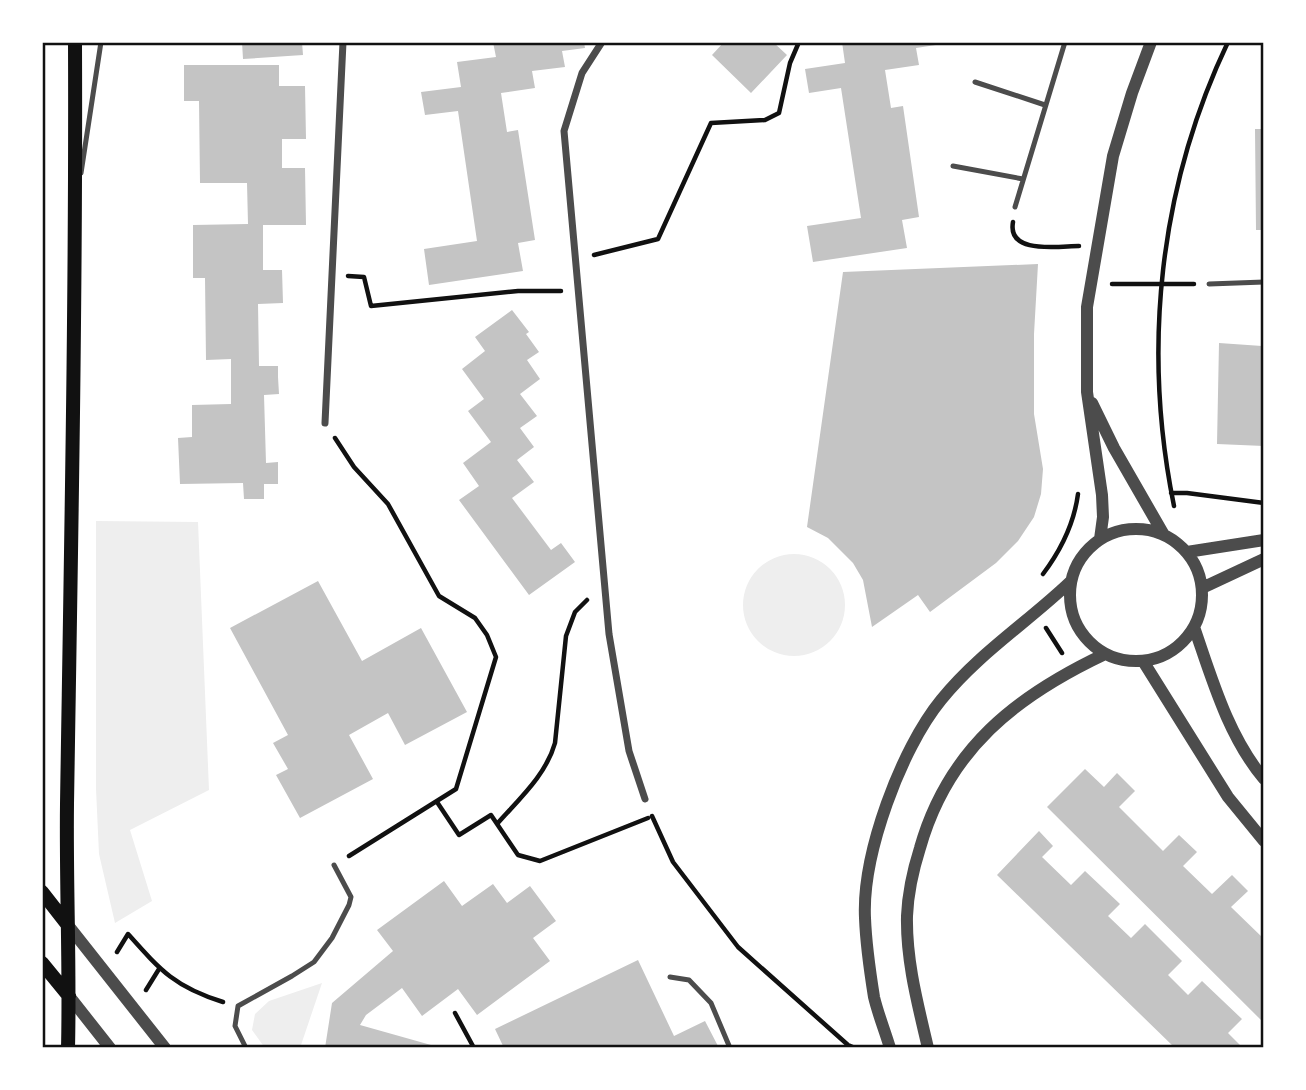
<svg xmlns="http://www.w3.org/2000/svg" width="1306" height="1090" font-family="Montserrat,sans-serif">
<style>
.green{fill:#eee}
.building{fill:#c4c4c4}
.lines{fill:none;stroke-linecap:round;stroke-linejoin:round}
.path{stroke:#111;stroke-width:4.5}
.service{stroke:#4c4c4c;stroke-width:5}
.minor{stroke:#4c4c4c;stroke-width:7}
.tertiary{stroke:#4c4c4c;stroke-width:12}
.secondary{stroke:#111;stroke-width:14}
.neatline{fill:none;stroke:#111;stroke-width:2.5}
</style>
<rect width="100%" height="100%" fill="#fff"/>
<path class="green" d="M96 521 198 522 209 790 130 830 152 901 115 923 99 854 96 789Z
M743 605a51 51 0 1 1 102 0a51 51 0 1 1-102 0Z
M322 983 300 1048H265L252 1030 255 1014 269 1001Z"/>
<path class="building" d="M242 42H302L303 55 243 59Z
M493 42H584L585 48 562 51 565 67 532 71 535 88 501 93 507 132 518 130 535 240 518 243 523 271 429 285 424 249 477 241 458 111 425 115 421 92 461 87 457 62 496 57Z
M724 42H773L787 55 751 93 712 55Z
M842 42 949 43 916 48 919 65 885 70 891 108 903 106 919 217 902 220 907 248 813 262 807 226 861 218 841 88 809 93 805 69 845 63Z
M184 65H279V86H305L306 139H282V168H305L306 225H263V270H282L283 303 258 304 259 366H278V377L279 394 264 395 266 463 278 462V484H264V499H244L243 483 180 484 178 438 192 437V405L231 404V359L206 360 205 278H193V225L248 224 247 183H200L199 101H184Z
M1255 129H1264V230H1256Z
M1038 264 1034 334V414L1043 469 1041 494 1034 517 1018 541 996 563 930 612 918 595 872 627 863 580 853 563 828 538 807 527 843 272Z
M512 310 529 332 526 334 539 352 527 360 540 379 520 394 537 416 520 428 534 447 517 460 534 482 512 498 551 550 561 543 575 562 529 595 459 500 479 486 463 463 491 442 468 411 484 399 462 369 485 351 475 337Z
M1219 343 1262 346 1264 343V446L1217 444Z
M318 581 362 661 421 628 467 712 405 745 388 713 349 735 373 779 300 818 276 775 288 769 273 743 288 735 230 628Z
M1085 769 1104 787 1117 773 1135 791 1119 807 1163 851 1179 835 1197 852 1183 866 1212 894 1232 875 1248 891 1231 907 1264 939V1023L1047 807Z
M1039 831 1053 846 1042 857 1071 885 1085 871 1120 904 1108 916 1131 938 1145 924 1182 961 1168 975 1188 995 1202 981 1242 1019 1228 1033 1243 1048H1175L997 875Z
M444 881 462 906 493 884 507 903 530 886 556 921 533 938 550 961 477 1015 458 989 422 1016 402 988 366 1015 360 1025 431 1045 430 1048H325L332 1003 393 951 377 930Z
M638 960 674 1036 705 1021 719 1048H504L495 1029Z"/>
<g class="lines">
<path class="path" d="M1013 222C1007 255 1059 246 1079 246
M594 255 658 239 711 123 765 120 779 113 790 63 799 42
M348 276 364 277 371 306 518 291H561
M1112 284H1194
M335 438 354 467 388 504 439 596 475 618 487 635 496 657 456 789 349 856
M1171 493H1187L1264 503
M1174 506C1142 349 1159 187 1228 42
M1043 574C1061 550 1074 524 1078 494
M1046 628 1062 653
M437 802 459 835 491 815 518 855 540 861 648 818
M652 816 673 862 738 947 848 1045 855 1048
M497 824C519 799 546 775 555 743L566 636 575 612 587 600
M117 952 128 934C161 971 175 987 223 1002
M146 990 159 969
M455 1013 474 1048"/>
<path class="service" d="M975 82 1045 105
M953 166 1023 179
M81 173 101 42
M1015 207 1065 42
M1209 284 1264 282
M670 977 689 980 711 1003 730 1048
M246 1048 235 1026 238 1006 292 976 314 962 332 938 349 905 351 897 334 865"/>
<path class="minor" d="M602 42 582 73 564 131 609 634 629 751 645 799
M325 423 343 42"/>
<path class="tertiary" d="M1092 403 1114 448 1164 535
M1070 595a66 66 0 1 1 132 0a66 66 0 1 1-132 0Z
M1100 539 1103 517 1102 495 1087 392V307L1113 156 1132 93 1151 42
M1187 552 1264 540
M1202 588 1264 559
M1194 627C1212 679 1228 736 1264 779
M1143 661 1228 797 1264 841
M67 924 165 1048
M69 996 110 1048
M890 1048C885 1031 878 1014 874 997 870 972 866 944 865 918 862 854 901 749 941 700 978 654 1028 622 1070 582
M928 1048C918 1005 906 961 907 916 908 892 913 870 920 848 948 749 1016 696 1105 654"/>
<path class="secondary" d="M42 892 67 924
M42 963 69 996
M68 1048C70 967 66 886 67 804 71 550 76 296 75 42"/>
</g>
<rect width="1306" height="1090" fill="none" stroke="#ffffff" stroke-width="88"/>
<rect x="44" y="44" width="1218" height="1002" class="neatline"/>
</svg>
